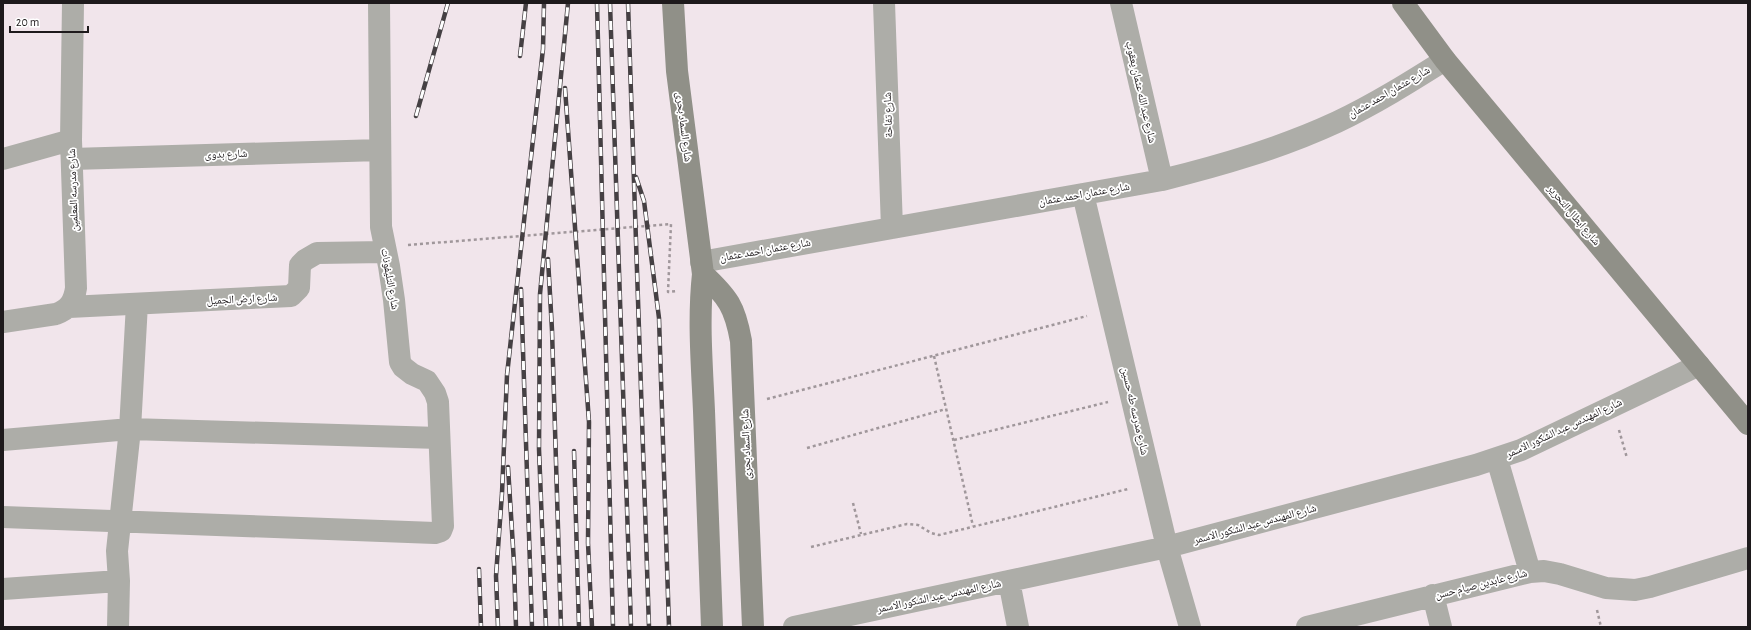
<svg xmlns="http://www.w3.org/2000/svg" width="1751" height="630" font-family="'Alegreya Sans','Noto Naskh Arabic',sans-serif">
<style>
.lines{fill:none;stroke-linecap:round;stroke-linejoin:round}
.path{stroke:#a0979b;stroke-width:2.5;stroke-dasharray:3 3;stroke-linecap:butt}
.street{stroke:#adada8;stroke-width:22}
.secondary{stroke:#909088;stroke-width:22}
.rail-casing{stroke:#454043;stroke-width:4.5}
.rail{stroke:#fff;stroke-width:3;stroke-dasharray:9;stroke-linecap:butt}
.labels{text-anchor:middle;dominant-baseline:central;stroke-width:3.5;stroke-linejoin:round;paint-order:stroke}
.street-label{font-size:11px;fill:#1e1a1c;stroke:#fff}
</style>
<rect width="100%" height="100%" fill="#f1e5eb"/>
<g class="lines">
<path class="path" d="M408 245 671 224 668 292 678 291
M934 356 973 526
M767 399 1087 316
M1619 430 1627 458
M954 440 1108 402
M807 448 946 409
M853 503 861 534
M811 547 907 524 918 525 931 533 939 535 1128 489
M1597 610 1601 627"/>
<path class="street" d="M884 3 892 228
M1121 3 1162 180
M3 159 71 140
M72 159 380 150
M1083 194 1167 547 1190 627
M701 262 1162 180C1222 165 1281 148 1337 122 1375 104 1410 82 1445 60
M69 307 291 296 299 288 300 265 305 260 317 253 386 252
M3 322 56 314C69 309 74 302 76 288L71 140 73 3
M3 440 130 429 439 438
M1497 459 1530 572
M3 517 435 533 441 531 443 526 438 402 435 393 427 381 412 374 403 367 400 362 394 300 389 266 381 227 379 3
M1009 581 1018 627
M3 589 119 581
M1433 595 1441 627
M118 627 119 581 117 551 130 429 137 304
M794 627 1167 547 1476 465 1521 450 1699 365
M1307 627 1530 572 1544 571 1560 574 1606 588 1635 590 1650 587 1748 558"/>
<path class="secondary" d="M673 3 677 71 703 274C698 320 702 365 704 411 707 483 709 555 712 627
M1403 3 1445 60 1748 424
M703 274C728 297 735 307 741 341L753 627"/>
<g class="rail-casing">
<path id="rail" d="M597 3 613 627
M610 3 631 627
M628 3 649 627
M520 56 526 3
M565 88 589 422 588 543 592 627
M416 116 448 3
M636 177 644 201 659 318 669 627
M548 259 552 330 561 627
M521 289 532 627
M574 451 579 627
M508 467 514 563 516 627
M479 569 481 627
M498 627 496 576 502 493 507 375 543 49 544 3
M546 627 539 449 540 294 568 3"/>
</g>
<use href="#rail" class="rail"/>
</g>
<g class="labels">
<g class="street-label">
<text transform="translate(1141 92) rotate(77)">شارع عبد الله عثمان يعقوب</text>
<text transform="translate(1389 92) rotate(-30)">شارع عثمان احمد عثمان</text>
<text transform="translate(888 115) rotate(-92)">شارع تفاحة</text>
<text transform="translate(684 127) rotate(83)">شارع السماد بحرى</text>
<text transform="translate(226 154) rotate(-2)">شارع بدوى</text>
<text transform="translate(73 190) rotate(-92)">شارع مدرسه المعلمين</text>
<text transform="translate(1084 194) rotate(-10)">شارع عثمان احمد عثمان</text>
<text transform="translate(1574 215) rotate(50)">شارع ابطال التحرير</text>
<text transform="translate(765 250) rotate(-10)">شارع عثمان احمد عثمان</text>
<text transform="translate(390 279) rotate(80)">شارع التليفونات</text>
<text transform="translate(242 299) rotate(-3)">شارع ارض الجميل</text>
<text transform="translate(1135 411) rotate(77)">شارع مدرسه طه حسين</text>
<text transform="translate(1564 428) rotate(-25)">شارع المهندس عبد الشكور الاسمر</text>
<text transform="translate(746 444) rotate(-92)">شارع السماد بحرى</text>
<text transform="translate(1255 524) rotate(-15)">شارع المهندس عبد الشكور الاسمر</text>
<text transform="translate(1481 584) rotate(-14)">شارع عابدين صيام حسن</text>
<text transform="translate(939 596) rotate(-12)">شارع المهندس عبد الشكور الاسمر</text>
</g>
</g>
<rect width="1751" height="630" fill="none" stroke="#1e1a1c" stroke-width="8"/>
<path d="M10 26v6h78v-6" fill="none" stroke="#1e1a1c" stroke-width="2"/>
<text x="16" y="26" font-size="12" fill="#1e1a1c" stroke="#ffffff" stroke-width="3" paint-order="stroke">20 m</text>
</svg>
